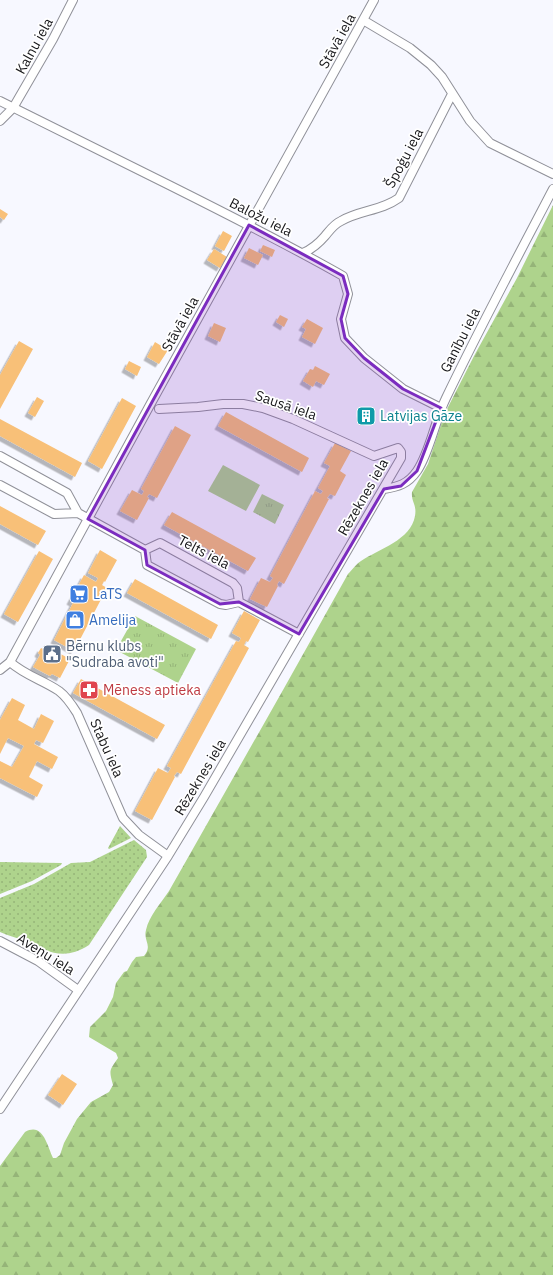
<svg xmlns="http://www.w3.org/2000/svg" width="553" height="1275" font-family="'IBM Plex Sans',sans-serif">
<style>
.grass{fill:url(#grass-dots)}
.forest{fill:url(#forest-firs)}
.park{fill:url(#park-tufts)}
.garden{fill:#aed38c}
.building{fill:#f8c078;filter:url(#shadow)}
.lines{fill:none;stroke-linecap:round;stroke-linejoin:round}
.street-casing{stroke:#909199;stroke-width:10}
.street{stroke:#fff;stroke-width:8}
.marked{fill:#7b2cbf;fill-opacity:0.2;stroke:#7b2cbf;stroke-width:3;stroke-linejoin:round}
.labels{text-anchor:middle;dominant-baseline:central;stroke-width:3.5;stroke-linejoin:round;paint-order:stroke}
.street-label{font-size:14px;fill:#161619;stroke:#fff}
.culture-label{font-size:14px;fill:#0d838f;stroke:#fff;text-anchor:start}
.shop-label{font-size:14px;fill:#366cbe;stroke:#fff;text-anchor:start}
.service-label{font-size:14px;fill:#4e5e75;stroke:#fff;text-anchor:start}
.health-label{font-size:14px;fill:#be3a42;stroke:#fff;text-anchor:start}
</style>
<defs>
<pattern id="grass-dots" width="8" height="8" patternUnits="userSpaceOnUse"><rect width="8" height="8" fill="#aed38c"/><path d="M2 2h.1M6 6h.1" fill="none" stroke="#95b478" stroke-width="1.8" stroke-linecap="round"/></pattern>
<pattern id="forest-firs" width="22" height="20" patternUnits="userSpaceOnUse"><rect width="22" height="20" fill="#aed38c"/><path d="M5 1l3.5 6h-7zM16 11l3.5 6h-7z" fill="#95b478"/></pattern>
<pattern id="park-tufts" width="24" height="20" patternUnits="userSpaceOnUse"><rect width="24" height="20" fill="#aed38c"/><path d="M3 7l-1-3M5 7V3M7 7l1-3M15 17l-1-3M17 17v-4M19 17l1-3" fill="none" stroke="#95b478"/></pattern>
<filter id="shadow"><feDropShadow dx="-3.5" dy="3.5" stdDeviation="0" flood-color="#0004"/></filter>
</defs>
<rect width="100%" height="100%" fill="#f7f8ff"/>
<path class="grass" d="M120 826 131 838 109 849 108 848Z
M134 840 146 850 147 857 89 945C64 961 49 952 24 941 16 937 8 936 0 932V898L34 884 71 863 90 862Z
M0 862 62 863 61 865 32 881 0 894Z"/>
<path class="forest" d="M553 205V1275H0V1166L25 1132C43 1122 47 1145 53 1158H56L60 1155 64 1143 77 1119 91 1102 109 1092 113 1085C109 1070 109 1071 118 1058L116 1053 89 1037 90 1027 106 1011 113 997 116 983 124 972 127 971 132 962 136 957 144 956C153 945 143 941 146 930 149 916 161 903 169 891L283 690 348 574C352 570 356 564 361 561 379 549 411 540 415 516 417 504 411 502 412 492L428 464 445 413 474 356 517 278Z"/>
<path class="park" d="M262 494 284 505 275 524 253 512Z
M135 616 196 649 178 683 116 650Z"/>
<path class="garden" d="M223 465 260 485 246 511 208 491Z"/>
<path class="building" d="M0 209 8 214 4 220 0 217Z
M223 231 232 236 224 251 215 246Z
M263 245 275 250 272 257 260 251Z
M249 248 263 255 258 265 244 258Z
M214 249 227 257 220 268 207 260Z
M280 315 288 319 284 327 276 322Z
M307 319 323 328 315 344 302 337 306 329 302 327Z
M214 323 226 328 220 342 208 336Z
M19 341 33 349 0 409V375Z
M155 342 168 350 159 364 147 357Z
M129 361 141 367 137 376 125 369Z
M315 366 330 374 324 385 316 381 313 387 303 381 310 369 313 370Z
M37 397 44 401 35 417 28 413Z
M122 398 136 406 102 469 88 461Z
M360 416a6 6 0 1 1 12 0a6 6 0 1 1-12 0Z
M226 412 309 458 302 472 218 426Z
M0 419 82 463 75 477 0 436Z
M175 426 191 435 157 498 149 494 147 497 149 498 137 520 120 511 132 490 142 495 144 491 141 489Z
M335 443 351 451 340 471 346 475 335 496 330 494 327 498 329 499 284 584 279 581 277 585 278 586 267 607 250 599 261 578 270 582 273 578 270 576 315 491 321 494 323 491 318 488 330 466 324 463Z
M0 506 46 531 38 545 0 524Z
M172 512 256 558 248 571 164 525Z
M100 550 117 560 105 582 104 581 102 585 107 588 74 651 54 640 73 603 70 601 84 575 96 582 98 578 88 573Z
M39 551 53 559 18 622 4 614Z
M135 579 218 625 211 639 127 593Z
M244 611 260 620 248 642 246 641 244 645 249 648 181 774 177 772 174 776 175 777 152 820 135 811 158 768 168 773 171 768 167 766 236 641 239 642 241 638 232 633Z
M46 645 49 647 53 646 56 649 55 651 70 659 60 678 52 674 50 676 33 667 40 655 38 653 41 648 43 649Z
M81 679 165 725 157 739 73 693Z
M12 698 25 705 18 720 34 729 41 714 54 721 43 743 36 740 34 744 58 757 52 769 37 761 29 777 43 785 37 797 0 778V761L12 767 24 746 8 738 0 754V720Z
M62 1074 77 1084 63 1105 48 1095Z"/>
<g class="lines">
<g class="street-casing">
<path id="street" d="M363 20 410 48 431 65 442 77 470 121 490 143 553 174
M0 101C57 129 114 158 171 186 229 215 287 244 343 276L348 294 341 319 345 338 364 358 403 389 441 408
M0 121 13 108 53 39 73 0
M303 253C312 249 319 243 325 236 330 230 334 224 341 221 360 210 381 211 399 198L452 94
M0 456 67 493 78 513
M0 485 54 514 78 513 145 550
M384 489C398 487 408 484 417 471 430 452 435 420 446 398 480 327 517 258 553 189
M145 550 147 565 220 604 226 605 239 602 299 634
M145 550 160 543 233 583 237 588 239 602
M10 662C26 676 43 680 59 691 67 697 72 705 77 713L123 818 139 835 168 856
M0 670 10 662 150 405 374 0
M0 941 38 961 78 990
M0 1109 168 856 204 797 401 458V452L398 448 374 456 293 419 263 408 243 404H223L198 407 159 409"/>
</g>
<use href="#street" class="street"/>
</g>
<path class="marked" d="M249 225 343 276 348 294 341 319 345 338 364 358 403 389 441 408 417 471 401 486 384 489 299 634 239 602 220 604 147 565 145 550 88 519Z"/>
<defs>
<g id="building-square" transform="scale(1)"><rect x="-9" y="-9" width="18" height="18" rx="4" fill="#0f9aa8" stroke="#fff"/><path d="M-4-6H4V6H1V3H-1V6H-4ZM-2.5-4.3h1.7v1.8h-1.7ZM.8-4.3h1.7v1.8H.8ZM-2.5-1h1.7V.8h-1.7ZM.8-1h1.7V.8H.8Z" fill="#fff"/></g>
<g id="supermarket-square" transform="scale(1)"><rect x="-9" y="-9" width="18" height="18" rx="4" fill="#3f7fe0" stroke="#fff"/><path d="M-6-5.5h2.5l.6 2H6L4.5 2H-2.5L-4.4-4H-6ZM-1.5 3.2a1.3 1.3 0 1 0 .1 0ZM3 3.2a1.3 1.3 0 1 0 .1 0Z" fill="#fff"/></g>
<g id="shop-square" transform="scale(1)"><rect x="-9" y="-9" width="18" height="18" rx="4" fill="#3f7fe0" stroke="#fff"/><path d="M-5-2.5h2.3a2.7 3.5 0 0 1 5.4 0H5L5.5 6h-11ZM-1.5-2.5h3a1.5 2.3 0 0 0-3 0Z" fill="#fff"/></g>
<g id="civic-square" transform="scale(1)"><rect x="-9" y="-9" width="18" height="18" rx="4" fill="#5c6f8a" stroke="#fff"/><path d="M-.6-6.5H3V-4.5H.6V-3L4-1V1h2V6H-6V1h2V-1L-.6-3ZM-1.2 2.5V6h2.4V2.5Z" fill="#fff"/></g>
<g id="pharmacy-square" transform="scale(1)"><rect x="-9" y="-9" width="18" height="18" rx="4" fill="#e0444e" stroke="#fff"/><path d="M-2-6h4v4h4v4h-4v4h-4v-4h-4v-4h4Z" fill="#fff"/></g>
</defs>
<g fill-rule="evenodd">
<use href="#building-square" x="366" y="416"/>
<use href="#supermarket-square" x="79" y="594"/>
<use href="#shop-square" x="75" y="620"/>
<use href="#civic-square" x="52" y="654"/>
<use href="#pharmacy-square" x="89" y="690"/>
</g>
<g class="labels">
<g class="street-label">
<text transform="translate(337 41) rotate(-61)">Stāvā iela</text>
<text transform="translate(34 46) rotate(-61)">Kalnu iela</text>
<text transform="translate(404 158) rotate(-62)">Špoģu iela</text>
<text transform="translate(261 217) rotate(27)">Baložu iela</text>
<text transform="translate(180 324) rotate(-61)">Stāvā iela</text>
<text transform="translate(460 340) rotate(-63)">Ganību iela</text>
<text transform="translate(286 405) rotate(19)">Sausā iela</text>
<text transform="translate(363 497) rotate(-60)">Rēzeknes iela</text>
<text transform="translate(204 552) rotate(28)">Telts iela</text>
<text transform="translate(107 748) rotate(66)">Stabu iela</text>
<text transform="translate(200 777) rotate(-59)">Rēzeknes iela</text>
<text transform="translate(46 954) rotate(32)">Aveņu iela</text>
</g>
<g class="culture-label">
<text x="380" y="416">Latvijas Gāze</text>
</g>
<g class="shop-label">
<text x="93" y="594">LaTS</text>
<text x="89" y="620">Amelija</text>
</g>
<g class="service-label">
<text x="66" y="646">Bērnu klubs<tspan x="66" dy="16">"Sudraba avoti"</tspan></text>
</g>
<g class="health-label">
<text x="103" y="690">Mēness aptieka</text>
</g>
</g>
</svg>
